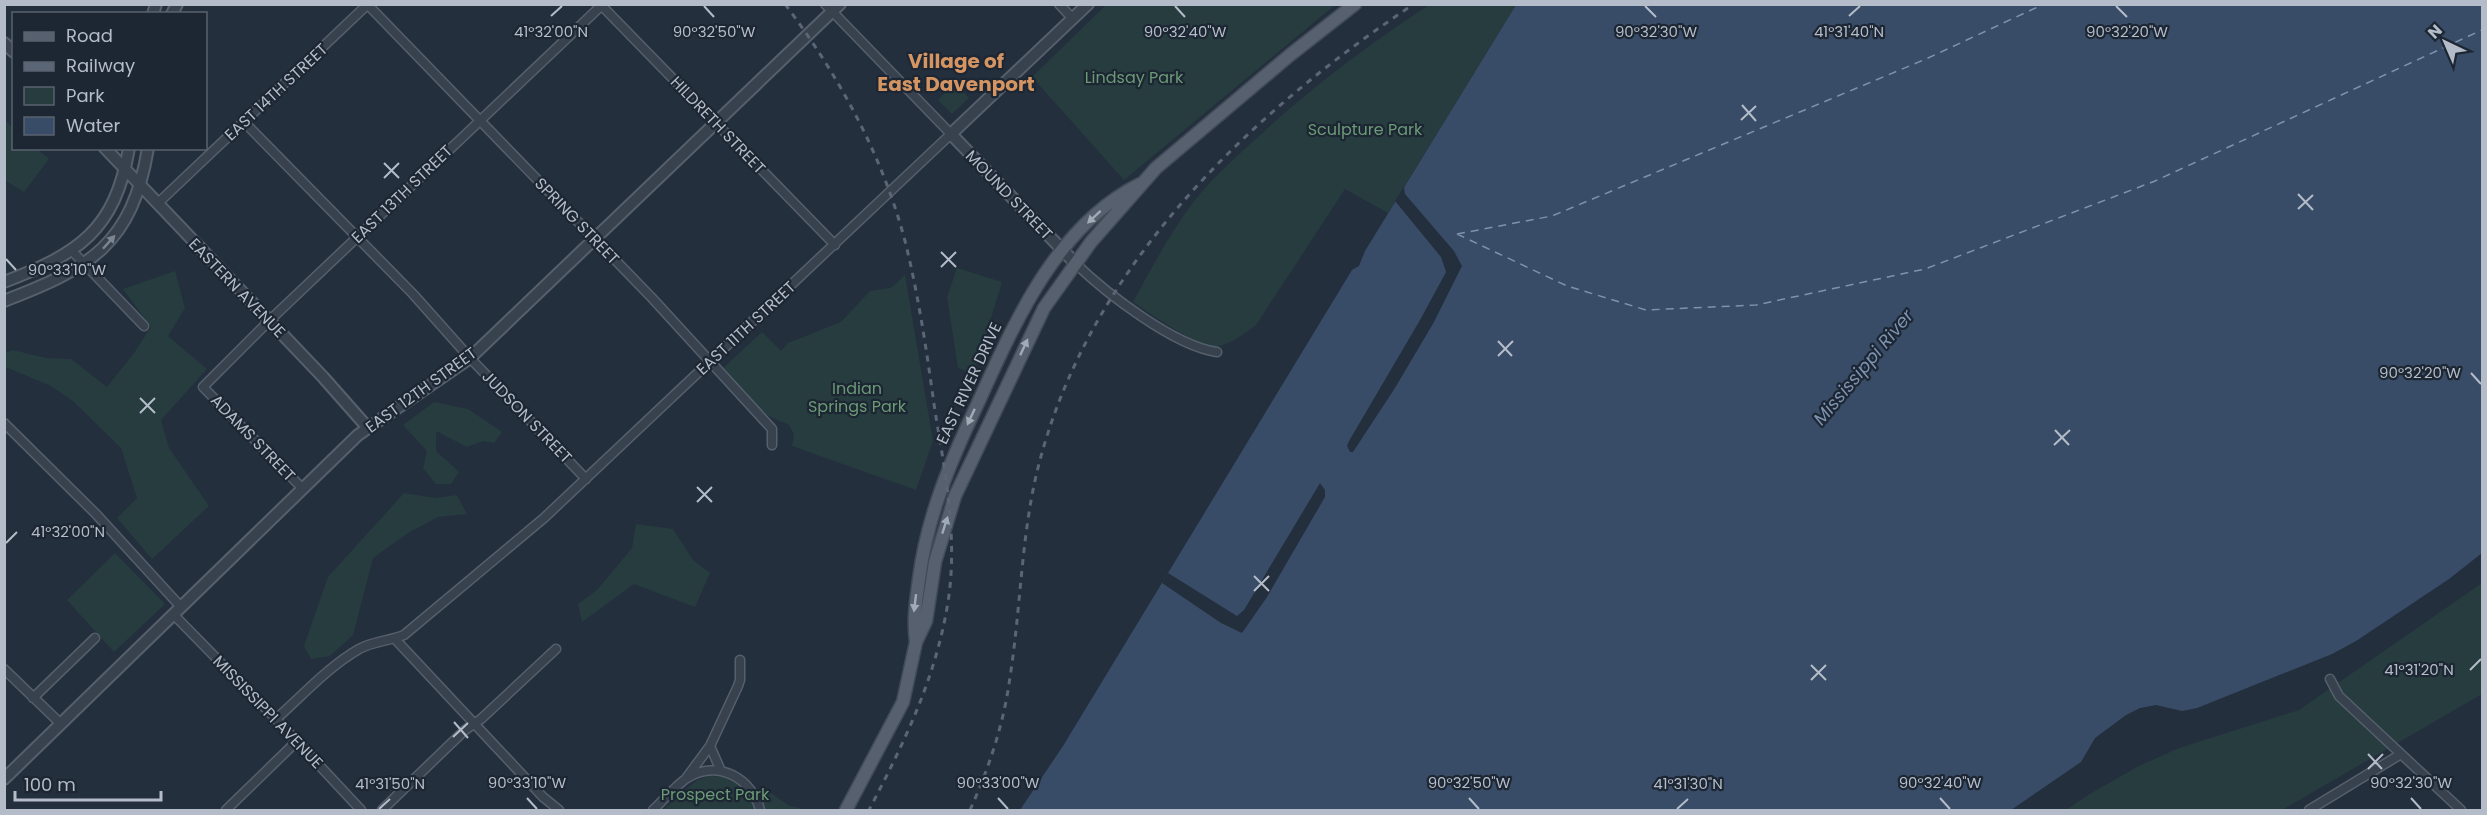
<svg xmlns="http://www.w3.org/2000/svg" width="2487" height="815" font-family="Poppins,sans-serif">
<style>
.green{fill:#263c3f}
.water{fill:#394c67}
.pier{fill:#242f3e}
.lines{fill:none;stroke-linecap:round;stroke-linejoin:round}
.ferry{stroke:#7c92b1;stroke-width:1.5;stroke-dasharray:8 6;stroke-linecap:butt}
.minor-casing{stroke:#565f6c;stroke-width:11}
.tertiary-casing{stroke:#565f6c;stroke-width:14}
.primary-casing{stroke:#414a57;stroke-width:15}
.minor{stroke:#38414e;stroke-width:8}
.tertiary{stroke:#38414e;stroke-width:10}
.primary{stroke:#56606e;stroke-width:12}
.rail{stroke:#5a6575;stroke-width:3;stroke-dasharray:6 6;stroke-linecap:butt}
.oneway{fill:#a1aab7}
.oneway2{fill:#7c8592}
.ticks{fill:none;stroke:#b4bcc9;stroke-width:2}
.labels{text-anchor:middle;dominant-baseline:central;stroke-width:4.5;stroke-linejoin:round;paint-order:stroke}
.park-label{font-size:16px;fill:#6b9a76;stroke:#1d2633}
.street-label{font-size:16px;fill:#b4bcc9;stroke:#1d2633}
.water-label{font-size:18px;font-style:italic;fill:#7c92b1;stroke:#1d2633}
.quarter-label{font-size:20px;font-weight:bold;fill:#d59563;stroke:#1d2633}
.ticks-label{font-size:15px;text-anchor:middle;fill:#b4bcc9;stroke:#1d2633;stroke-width:4.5;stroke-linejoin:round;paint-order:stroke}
</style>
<rect width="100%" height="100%" fill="#242f3e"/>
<path class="green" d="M1106 5V4L1335 5 1124 180 1032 77Z
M1429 5H1516L1388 213 1345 189 1256 325C1246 333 1233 342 1220 346 1201 351 1150 313 1133 302 1152 267 1171 231 1195 200 1213 177 1237 156 1259 136 1312 87 1369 44 1429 5Z
M955 83 969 98 952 114 938 100Z
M5 120 13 128 14 148 37 149 49 159 24 192 6 181 5 177Z
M957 268 1002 282 974 374 958 368 947 297Z
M175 271 185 308 168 336 207 369 161 420 169 448 209 506 152 559 117 518 137 498 121 448 74 402 51 386 8 368 5 369V353L13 350 46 358 71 359 107 387 134 353 151 327 123 289Z
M905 275 933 441 916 490 792 446 794 434 789 425 766 415 722 369 762 332 781 351 788 343 841 322 870 291 891 288Z
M434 402 468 409 502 432 494 443 483 441 467 447 436 431V451L459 472 451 484H436L423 468 427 451 403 425Z
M404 493 436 498 457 495 467 514 438 517 408 533 373 558 353 635 330 656 311 659 304 646 328 577Z
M636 524 673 529 693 560 710 573 695 607 634 584 582 622 578 604 597 590 632 548Z
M115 553 165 604 114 652 67 600Z
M2482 583V694L2282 810H2066L2088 795 2137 767 2179 748 2299 710Z
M709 776C730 776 741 782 752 799L763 787 788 805 806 810H663L697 780Z"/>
<path class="water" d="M1516 5H2482V557L2340 657 2187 715 2144 710 2099 739 2080 769 2022 810H1020L1063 746 1352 270 1359 266 1365 251Z"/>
<path class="pier" d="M1404 187 1405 194 1454 251 1462 266 1434 322 1395 388 1353 452H1350L1347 446 1349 441 1420 320 1446 272 1441 257 1395 201Z
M1320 483 1325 490V497L1267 597 1242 633 1221 623 1162 583 1168 573 1237 616 1244 610Z
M2482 553V560L2454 582 2342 660 2188 718 2145 713 2101 741 2081 772 2027 810H2011L2081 762 2095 738 2126 715 2140 708 2156 705 2182 711 2197 708 2332 654 2356 641 2449 579Z"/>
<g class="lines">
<path class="ferry" d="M1457 234 1567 286 1646 310 1756 305 1925 269 2155 181 2482 30
M1457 234 1552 216 1926 59 2044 4"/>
<g class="minor-casing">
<path id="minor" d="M367 4 652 298 772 429V445
M1059 4 1073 19
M602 6 835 245
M244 122 413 294 470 358 586 479
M157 204 368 4
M72 251 144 326
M1075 263C1106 293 1174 346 1217 352
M4 423 96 514 181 607
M303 489 203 387 270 320 603 4
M174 615 276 719 361 810
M395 639 543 797 559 810
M4 669 61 724
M2330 679 2339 696 2461 810
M33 698 95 638
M276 719C303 695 328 667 359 649 374 641 389 641 404 635L544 518 951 134 825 4
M710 746 721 771
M687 777 710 746 738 686 740 680V660
M226 810 296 742
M382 810 465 730 481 719 556 649
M653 810C664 800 675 786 687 778 718 759 752 778 760 810
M2309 810 2401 754"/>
</g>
<g class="tertiary-casing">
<path id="tertiary" d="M153 14 156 4
M172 14 177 4
M4 43 14 52
M105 148 323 377 368 428
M1075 263 951 134 1088 4
M4 282C78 254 115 231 129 148
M4 301C90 268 132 245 148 148
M4 779 358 435 470 358 840 4"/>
</g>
<g class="primary-casing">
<path id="primary" d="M916 642C913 620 916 601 919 579 927 516 951 460 978 403 1015 322 1056 226 1140 184
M846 810 903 702 916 642 926 621 935 562 955 496 1044 308 1091 242 1156 168 1290 55 1355 4"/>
</g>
<use href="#minor" class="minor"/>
<use href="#tertiary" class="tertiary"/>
<use href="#primary" class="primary"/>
<path class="rail" d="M785 4C839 76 882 154 905 241 919 297 927 354 935 411 945 471 957 534 949 595 938 674 905 741 869 810
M970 810C989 768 1004 723 1010 677 1020 613 1021 548 1034 485 1079 276 1243 118 1414 4"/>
</g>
<defs><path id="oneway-solid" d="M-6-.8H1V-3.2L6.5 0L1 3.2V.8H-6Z" transform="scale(1.5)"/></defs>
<g class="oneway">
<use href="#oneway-solid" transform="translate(1094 217) rotate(137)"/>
<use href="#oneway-solid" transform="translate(1024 347) rotate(-65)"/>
<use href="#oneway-solid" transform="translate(971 417) rotate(115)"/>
<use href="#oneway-solid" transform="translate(945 525) rotate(-72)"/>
<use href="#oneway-solid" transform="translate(915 603) rotate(97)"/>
</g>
<use class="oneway2" href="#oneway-solid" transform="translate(109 242) rotate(-48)"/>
<path class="ticks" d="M704 6 714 17M1175 6 1185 17M1645 6 1656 17M2116 6 2127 17M551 16 562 6M1849 16 1860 6M1742 105 1756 121M1741 120 1756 106M384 163 399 178M384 178 399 163M2298 194 2313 210M2298 209 2313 195M941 252 956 267M6 259 16 270M941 267 956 252M1498 341 1512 356M1498 356 1513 341M2471 373 2481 384M140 398 155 413M140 413 155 398M2055 430 2069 445M2054 445 2070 430M697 487 712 502M697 502 712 487M6 543 17 532M1254 576 1269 591M1254 591 1269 576M1811 665 1826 680M2470 670 2481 659M1811 680 1826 665M454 722 468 738M453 737 468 723M2368 754 2382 769M2368 769 2383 754M527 798 537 809M998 798 1008 809M1469 798 1479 809M1940 798 1950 809M2411 798 2421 809M379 809 390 799M1677 809 1688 799"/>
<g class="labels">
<g class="park-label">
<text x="1134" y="77">Lindsay Park</text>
<text x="1365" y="129">Sculpture Park</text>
<text x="857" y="388">Indian<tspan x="857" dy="18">Springs Park</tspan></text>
<text x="715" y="794">Prospect Park</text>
</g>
<g class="street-label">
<text transform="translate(276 92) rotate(-43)">EAST 14TH STREET</text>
<text transform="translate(718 125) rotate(46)">HILDRETH STREET</text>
<text transform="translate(402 194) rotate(-44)">EAST 13TH STREET</text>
<text transform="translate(1009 195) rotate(46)">MOUND STREET</text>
<text transform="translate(577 221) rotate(46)">SPRING STREET</text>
<text transform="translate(237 288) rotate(46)">EASTERN AVENUE</text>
<text transform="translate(746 328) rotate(-43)">EAST 11TH STREET</text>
<text transform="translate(969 383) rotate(-65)">EAST RIVER DRIVE</text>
<text transform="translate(421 390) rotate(-36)">EAST 12TH STREET</text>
<text transform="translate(527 417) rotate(46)">JUDSON STREET</text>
<text transform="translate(253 438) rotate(46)">ADAMS STREET</text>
<text transform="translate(268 712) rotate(46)">MISSISSIPPI AVENUE</text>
</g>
<g class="water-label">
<text transform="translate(1863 367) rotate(-50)">Mississippi River</text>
</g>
<g class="quarter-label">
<text x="956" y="61">Village of<tspan x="956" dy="23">East Davenport</tspan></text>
</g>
</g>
<g class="ticks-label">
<text x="551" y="37">41°32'00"N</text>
<text x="1849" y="37">41°31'40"N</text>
<text x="714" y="37">90°32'50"W</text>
<text x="1185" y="37">90°32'40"W</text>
<text x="1656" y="37">90°32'30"W</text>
<text x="2127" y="37">90°32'20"W</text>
<text x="67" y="275">90°33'10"W</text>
<text x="2420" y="378">90°32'20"W</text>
<text x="68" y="537">41°32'00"N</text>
<text x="2419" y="675">41°31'20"N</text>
<text x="527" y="788">90°33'10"W</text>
<text x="998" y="788">90°33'00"W</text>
<text x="1469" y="788">90°32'50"W</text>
<text x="1940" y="788">90°32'40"W</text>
<text x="2411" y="788">90°32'30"W</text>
<text x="390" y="789">41°31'50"N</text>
<text x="1688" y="789">41°31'30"N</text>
</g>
<rect width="2487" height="815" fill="none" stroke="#b4bcc9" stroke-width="12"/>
<rect x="12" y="12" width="195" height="138" fill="#1d2633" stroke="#59626f" stroke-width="1.5"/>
<rect x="24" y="32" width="30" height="9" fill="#56606e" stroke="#59626f" stroke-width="1.5"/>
<text x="66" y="42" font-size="18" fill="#b4bcc9">Road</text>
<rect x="24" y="62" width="30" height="9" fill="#5a6575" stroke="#59626f" stroke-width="1.5"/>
<text x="66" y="72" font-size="18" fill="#b4bcc9">Railway</text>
<rect x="24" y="87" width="30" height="18" fill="#263c3f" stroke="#59626f" stroke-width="1.5"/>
<text x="66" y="102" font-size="18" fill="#b4bcc9">Park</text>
<rect x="24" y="117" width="30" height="18" fill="#394c67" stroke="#59626f" stroke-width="1.5"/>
<text x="66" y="132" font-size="18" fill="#b4bcc9">Water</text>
<g transform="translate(2445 42) rotate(316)" stroke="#1d2633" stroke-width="4.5" paint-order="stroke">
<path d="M0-4.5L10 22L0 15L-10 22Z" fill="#b4bcc9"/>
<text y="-9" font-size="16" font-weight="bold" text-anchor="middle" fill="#b4bcc9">N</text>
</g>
<path d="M15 791v9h146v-9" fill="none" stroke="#b4bcc9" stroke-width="3"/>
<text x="24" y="791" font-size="18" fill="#b4bcc9" stroke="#1d2633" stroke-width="4.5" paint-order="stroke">100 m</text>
</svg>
